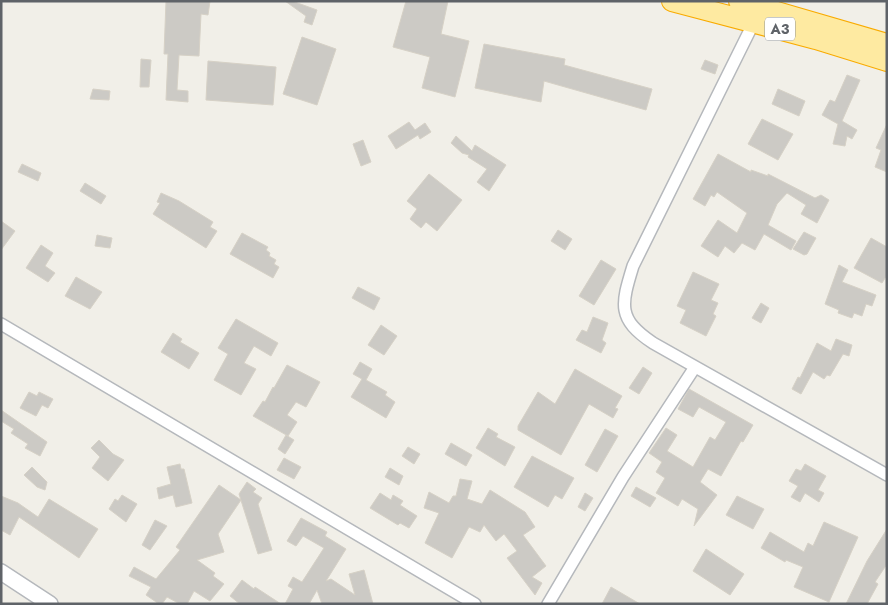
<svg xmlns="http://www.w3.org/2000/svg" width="888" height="605" font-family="Jost,sans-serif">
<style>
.building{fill:#cccac5;stroke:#d6d1c6}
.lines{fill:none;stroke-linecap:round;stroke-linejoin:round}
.minor-casing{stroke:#b5b8bc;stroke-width:14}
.tertiary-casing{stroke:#b5b8bc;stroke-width:18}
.trunk-casing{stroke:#f9ab00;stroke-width:22}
.minor{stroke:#fff;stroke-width:11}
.tertiary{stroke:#fff;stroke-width:15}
.trunk{stroke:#feeaa1;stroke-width:20}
.labels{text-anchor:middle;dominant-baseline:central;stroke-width:4;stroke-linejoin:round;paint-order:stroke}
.shield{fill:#fff;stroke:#8f9295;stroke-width:1}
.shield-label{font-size:14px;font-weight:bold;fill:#5f6368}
</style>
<rect width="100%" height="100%" fill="#f1efe8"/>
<path class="building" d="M166 1H210L208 15 201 14 199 56 179 55 177 90 188 91V102L166 100 168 54H164Z
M285 1H292L317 10 312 25 304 22 306 16Z
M406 1H448L441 34 469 41 455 97 422 88 430 57 393 47Z
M302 37 336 49 317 105 283 94Z
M484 44 565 59 564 65 652 89 646 110 544 81 541 102 475 88Z
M141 59 151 60 149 87H140Z
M705 60 718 65 715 74 701 69Z
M208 61 276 67 273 105 206 100Z
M847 75 860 80 842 121 857 130 852 139 847 136 845 146 833 144 838 124 822 115 830 100 835 102Z
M93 89 110 91 109 100 90 99Z
M778 89 805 101 799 116 772 104Z
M762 119 793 134 778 160 748 144Z
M409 122 415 130 425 123 431 132 420 139 418 135 396 149 388 136Z
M887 124V172L875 167 881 150 876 148Z
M456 136 472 151 475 145 506 165 489 191 477 182 487 169 468 157 469 155 462 153 451 143Z
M363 140 371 162 361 166 353 144Z
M718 154 751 172V170L768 176V174L815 198 821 195 829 200 817 223 801 214 806 205 787 193 777 204 768 225 796 241 791 250 764 234 755 250 742 243 734 253 725 246 718 257 701 246 718 220 737 233 747 213 717 192 714 197 711 195 705 206 693 199Z
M22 164 41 173 38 181 18 172Z
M429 174 462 200 437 231 426 222 421 228 410 219 417 209 407 201Z
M85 183 106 196 101 204 80 191Z
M161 193 179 201 213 222 210 227 217 231 206 248 153 214 160 203 157 202Z
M1 221 15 231 1 250Z
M558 230 572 239 565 250 551 241Z
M804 232 816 238 807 254 804 255 793 249Z
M242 233 268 247 266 250 270 253 269 256 276 260 274 264 279 267 273 278 230 254Z
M97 235 112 238 110 248 95 246Z
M871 238 887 247V275L882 283 854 268Z
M41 245 53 253 45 266 55 273 48 282 26 268Z
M601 260 616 269 594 305 579 296Z
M839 265 848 270 842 282 876 295 872 306 866 304 862 316 854 313 852 318 838 313 839 310 825 304Z
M693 272 719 284 711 300 718 303 713 314 716 316 706 336 680 323 686 310 677 306Z
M76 277 102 292 90 309 65 296Z
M358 287 380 298 374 310 352 298Z
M761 303 769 308 761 323 752 318Z
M593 317 608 323 602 340 606 343 601 353 576 340 582 330 587 332Z
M236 319 278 343 271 356 254 346 244 363 256 369 241 395 214 380 228 354 218 348Z
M381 325 397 336 384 355 368 345Z
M173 333 182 339 180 342 199 353 189 369 161 352Z
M836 339 852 345 849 356 843 354 830 376 827 375 824 379 813 372 801 394 792 389 798 377 800 378 817 343 831 351Z
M360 362 372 369 366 380 387 392 385 395 395 402 386 418 351 397 362 379 353 374Z
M287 365 320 382 306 407 296 402 287 415 297 422 288 436 253 416 263 401 265 402 273 387 274 388Z
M643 367 652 373 639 394 629 388Z
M575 369 622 396 615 408 618 409 613 418 589 404 561 455 518 430V426L538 392 555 404Z
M689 389 753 425 743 442 741 441 721 476 708 469 700 482 717 495 694 526 698 509 682 499 678 506 656 493 665 478 656 472 662 462 649 453 666 428 677 435 667 451 693 467 710 437 715 440 726 422 699 407 693 417 678 409Z
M29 392 37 396 39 392 53 399 48 408 42 405 36 416 20 408Z
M1 410 47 442 40 456 25 448 28 444 11 433 14 429 1 421Z
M488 428 498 434 496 437 515 447 505 466 476 448Z
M605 429 618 436 597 472 585 465Z
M286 435 294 440 285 454 278 449Z
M99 440 113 454 124 460 108 481 92 468 100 457 91 448Z
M451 443 472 455 466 466 445 454Z
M408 447 420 454 414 464 402 456Z
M532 456 574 478 562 499 555 495 548 507 514 487Z
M284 458 301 467 294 479 277 470Z
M180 464 181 469H184L192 503 176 507 173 495 159 499 157 488 171 484 167 467Z
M805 464 826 476 818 490 824 493 819 502 805 493 800 502 791 497 798 486 789 481 796 469 801 471Z
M32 467 47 482 45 490 37 487 24 475Z
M390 468 403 476 399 485 385 477Z
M460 479 472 481 467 499 482 504 490 490 525 512 535 527 523 535 546 566 532 577 542 583 535 595 507 558 517 551 504 534 496 541 484 525 480 532 469 527 452 558 425 543 439 513 424 508 429 492 449 503 453 496H456Z
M247 482 256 489 253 492 262 498 258 504 272 550 258 554 239 494Z
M219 485 241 500 218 534 224 552 197 560 215 573 213 576 224 584 210 601 194 591 187 604H180L167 597 162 604H159L146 595 151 587 129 576 134 567 156 579 180 550 176 547Z
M636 487 656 498 650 507 631 496Z
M380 493 391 500 393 495 403 501 400 505 417 516 409 528 400 523 398 525 370 508Z
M585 493 593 498 585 511 578 507Z
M122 495 137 504 126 522 109 509 115 499 118 501Z
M1 496 18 503 38 517 49 499 98 529 79 558 19 517 10 535 1 530Z
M737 496 764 509 753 529 726 515Z
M301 518 327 532 325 536 346 549 326 581 331 579 355 595 349 574 364 570 373 604H322L317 590 309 604H285L293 589 288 586 293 577 302 582 324 548 303 536 296 546 287 541Z
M155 520 167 526 150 550 142 545Z
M824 522 858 537 829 602 794 587 803 567 786 560 785 562 761 548 770 532 804 552 808 543 813 546Z
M887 529V564L875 582 878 584 867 604H846L867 561Z
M706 549 744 574 730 595 693 571Z
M242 580 254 589 255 587 281 604H240L230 596Z
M611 587 640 604H602Z"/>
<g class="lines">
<g class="minor-casing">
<path id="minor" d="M756 18 633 266C621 305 617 319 653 343L887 475
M1 324 475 604
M548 604 623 477 695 367"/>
</g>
<g class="tertiary-casing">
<path id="tertiary" d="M1 572 50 604"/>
</g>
<g class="trunk-casing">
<path id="trunk" d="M672 1 816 39 887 61
M739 1 887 44"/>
</g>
<use href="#minor" class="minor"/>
<use href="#tertiary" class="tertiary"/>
<use href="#trunk" class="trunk"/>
</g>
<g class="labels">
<rect class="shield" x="765" y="17.5" width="30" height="23" rx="4"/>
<g class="shield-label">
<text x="780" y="29">A3</text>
</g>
</g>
<rect width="888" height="605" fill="none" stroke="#5f6368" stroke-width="5"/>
</svg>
